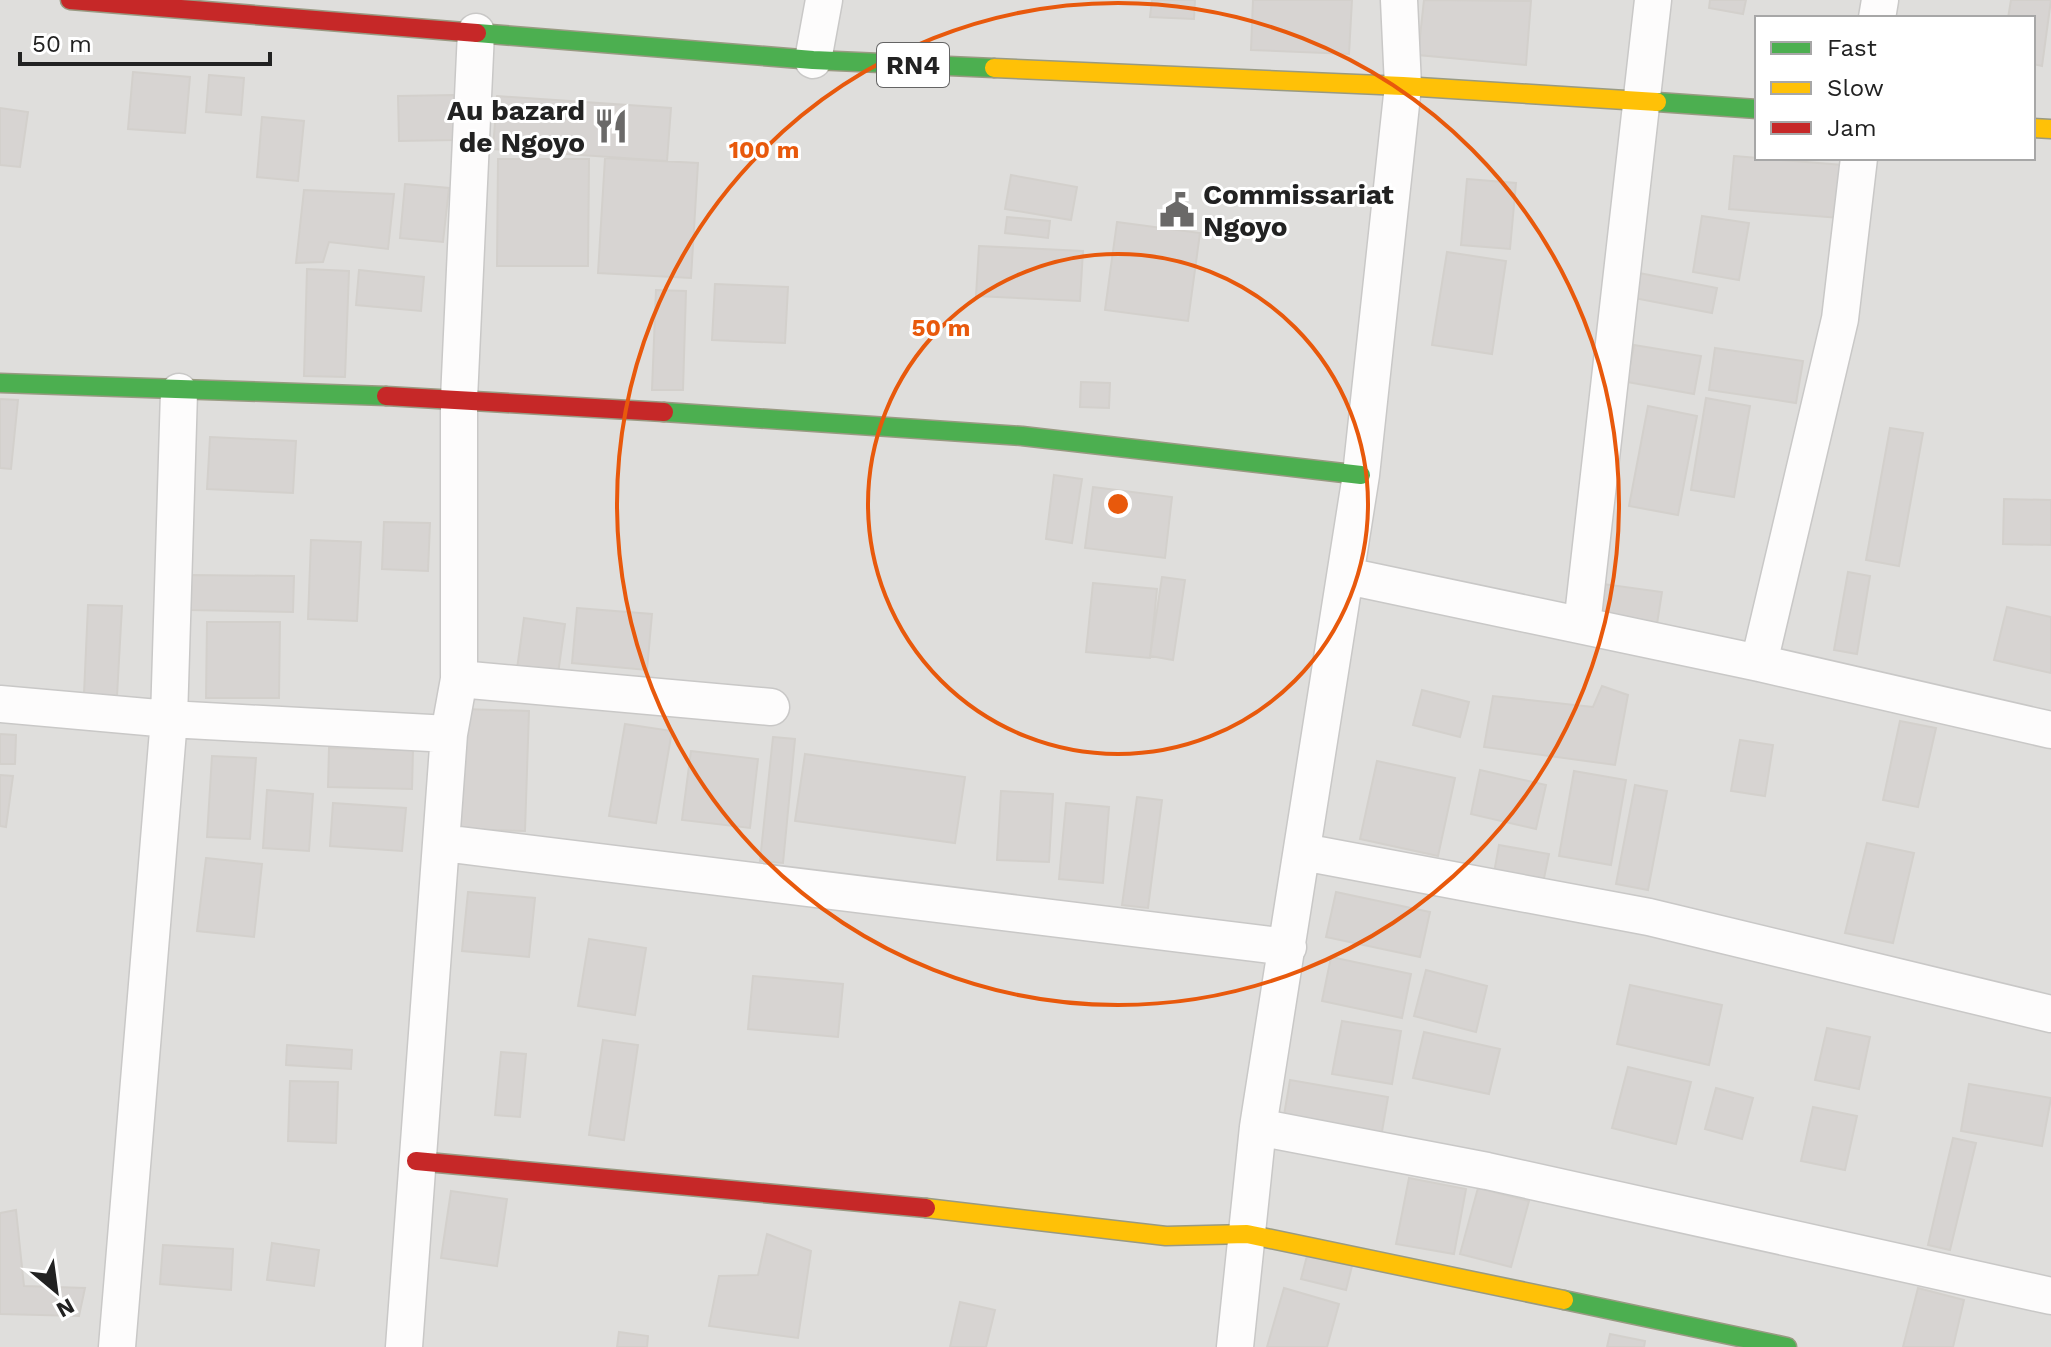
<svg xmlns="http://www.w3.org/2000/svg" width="2051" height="1347" font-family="'Work Sans',sans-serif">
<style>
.residential{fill:#dfdedc;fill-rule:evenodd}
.building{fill:#d7d4d2;stroke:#d3d0cc;stroke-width:2}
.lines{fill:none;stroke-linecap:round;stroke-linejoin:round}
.street-casing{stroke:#c9c8c7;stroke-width:39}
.fast-casing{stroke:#999a82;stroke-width:21}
.slow-casing{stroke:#999a82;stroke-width:21}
.jam-casing{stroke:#999a82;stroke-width:21}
.street{stroke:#fdfcfc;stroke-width:36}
.fast{stroke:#4caf50;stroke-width:18}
.slow{stroke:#ffc107;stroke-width:18}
.jam{stroke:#c62828;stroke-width:18}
.ring{fill:none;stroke:#e8590c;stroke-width:4}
.labels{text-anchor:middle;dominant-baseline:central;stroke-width:6;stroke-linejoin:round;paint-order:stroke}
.shield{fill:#fff;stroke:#646464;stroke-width:2}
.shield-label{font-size:26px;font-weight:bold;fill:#222}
.poi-label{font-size:28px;font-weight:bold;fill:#222;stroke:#fff;text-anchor:end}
.centre{fill:#e8590c;stroke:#fff;stroke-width:4}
.ring-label{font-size:24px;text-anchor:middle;font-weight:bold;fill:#e8590c;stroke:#fff;stroke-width:6;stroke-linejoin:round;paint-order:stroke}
</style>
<rect width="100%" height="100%" fill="#f0eeeb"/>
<path class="residential" d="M0 0H2051V1347H0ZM1757 18H2033V158H1757Z"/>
<path class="building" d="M1152 0H1195L1194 19 1150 17Z
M1253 0H1352L1349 54 1251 50Z
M1424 0 1531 1 1526 65 1418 55Z
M1710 0H1746L1743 14 1709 8Z
M2011 0H2051L2042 66 2033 64V18H2008Z
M133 72 190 77 185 133 128 129Z
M209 75 244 78 241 115 206 112Z
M454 95 455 140 399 141 398 96Z
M497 96 671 108 667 161 493 149Z
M0 108 28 112 20 167 0 165Z
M262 117 304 121 298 181 257 177Z
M1734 156 1843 165 1839 218 1729 209Z
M605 158 698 163 691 278 598 273Z
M498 159H589L588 266H497Z
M1011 175 1077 187 1071 220 1005 209Z
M1467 179 1516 183 1510 249 1461 245Z
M405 184 449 188 443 242 400 238Z
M304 190 394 194 388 249 329 242 323 262 296 263Z
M1702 216 1749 223 1739 280 1693 272Z
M1007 217 1050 221 1048 238 1005 233Z
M1117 222 1200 233 1188 321 1105 310Z
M979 246 1083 251 1080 301 976 296Z
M1447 252 1506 261 1492 354 1432 345Z
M307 269 349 271 345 377 304 376Z
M359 270 424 277 421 311 356 305Z
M1634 272 1717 288 1712 313 1629 297Z
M715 284 788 287 785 343 712 340Z
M656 290 686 291 683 390H652Z
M1634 345 1701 356 1694 394 1627 382Z
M1715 348 1803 361 1796 403 1709 390Z
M1081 382 1110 383 1109 408 1080 407Z
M1706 398 1750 406 1734 497 1691 490Z
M0 399 18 400 11 469 0 468Z
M1648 406 1697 416 1678 515 1629 506Z
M1890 428 1923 433 1899 566 1866 560Z
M210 437 296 441 293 493 207 489Z
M1054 475 1082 479 1072 543 1046 539Z
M1093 487 1172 497 1165 558 1085 548Z
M2004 499 2051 500V545L2003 544Z
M384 522 430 523 428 571 382 569Z
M311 540 361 542 357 621 308 619Z
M1848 572 1870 576 1857 654 1834 650Z
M191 575 294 576 293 612 190 610Z
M1162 577 1185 580 1173 660 1150 656Z
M1093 583 1157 589 1150 658 1086 652Z
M1603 584 1662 592 1657 624 1598 616Z
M88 605 122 606 117 696 84 694Z
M2007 607 2051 617V673L1994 660Z
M577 608 652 614 647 670 572 663Z
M524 618 565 624 558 674 517 669Z
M207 622H280L279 698H206Z
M1602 686 1628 695 1615 765 1484 747 1493 696 1593 707Z
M1422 690 1469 702 1460 737 1413 725Z
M462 709 529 711 525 831 459 829Z
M1900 721 1936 728 1918 807 1883 800Z
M625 724 672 731 656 823 609 816Z
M0 734 16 735 15 764H0Z
M773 737 795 739 783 863 760 861Z
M1740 740 1773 745 1765 796 1731 791Z
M329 748 413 750 412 789 328 787Z
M691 751 758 759 750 828 682 820Z
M805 754 965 777 955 843 795 821Z
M212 756 256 758 250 839 207 837Z
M1377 761 1455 778 1438 856 1360 839Z
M1480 770 1546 785 1536 829 1471 814Z
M1574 771 1626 780 1611 865 1559 856Z
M0 775 13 776 6 827 0 826Z
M1635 785 1667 791 1648 890 1616 884Z
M267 790 313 794 309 851 263 848Z
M1001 791 1053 794 1049 862 997 860Z
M1137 797 1162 800 1148 908 1122 905Z
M333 803 406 808 402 851 330 846Z
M1066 803 1109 807 1103 883 1059 879Z
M1867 843 1914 853 1893 943 1845 933Z
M1499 845 1549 854 1543 883 1494 873Z
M206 858 262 864 254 937 197 931Z
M468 892 535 898 529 957 462 951Z
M1336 892 1430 912 1420 957 1326 937Z
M589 939 646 948 635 1015 578 1006Z
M1331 957 1411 974 1402 1018 1322 1001Z
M1426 970 1487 986 1476 1032 1414 1016Z
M753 976 843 984 838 1037 748 1029Z
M1630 985 1722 1005 1709 1065 1617 1044Z
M1342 1021 1401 1031 1392 1084 1332 1074Z
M1827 1028 1870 1037 1859 1089 1815 1080Z
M1424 1032 1500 1049 1489 1094 1413 1078Z
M603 1040 638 1045 624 1140 589 1135Z
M287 1045 352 1050 351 1069 286 1065Z
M501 1052 526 1054 520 1117 495 1115Z
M1628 1067 1691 1082 1676 1144 1612 1128Z
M1290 1080 1388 1097 1380 1143 1282 1127Z
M290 1081 338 1082 336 1143 288 1141Z
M1969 1084 2051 1098 2042 1146 1961 1131Z
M1716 1088 1753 1098 1742 1139 1705 1129Z
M1813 1107 1857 1116 1845 1170 1801 1161Z
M1953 1138 1976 1143 1950 1250 1928 1245Z
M1409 1178 1466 1189 1454 1254 1396 1244Z
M1478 1188 1529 1201 1511 1267 1460 1254Z
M451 1191 507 1199 497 1266 441 1258Z
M16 1210 24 1286 85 1288 79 1316 0 1314V1213Z
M767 1234 811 1251 798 1338 709 1326 719 1276 758 1275Z
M272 1243 319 1250 314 1286 267 1280Z
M163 1245 233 1249 231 1290 160 1284Z
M1308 1252 1353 1262 1346 1290 1301 1279Z
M1284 1288 1339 1304 1327 1347H1267Z
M1918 1288 1964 1300 1953 1347H1903Z
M960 1302 995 1310 986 1347H950Z
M619 1332 648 1336 647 1347H617Z
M1610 1334 1645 1341 1644 1347H1607Z"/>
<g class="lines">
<g class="street-casing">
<path id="street" d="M1877 18 1880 0
M813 60 824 0
M1347 576 1759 663 2051 730
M1582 625 1653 0
M1759 663 1840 319 1859 158
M459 679 771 707
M0 704 169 719 449 734
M443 843 1288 947
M1303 852 1649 917 2051 1014
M1258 1127 1487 1171 2051 1296
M117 1347 169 719 179 392
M404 1347 449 734 459 679V399L476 32
M1235 1347 1258 1127 1361 475 1403 86 1399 0"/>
</g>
<g class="fast-casing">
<path id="fast" d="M477 33 813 60 994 68
M1657 102 1757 109
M0 383 386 396
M664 412 1022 436 1361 475
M1564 1300 1787 1347"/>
</g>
<g class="slow-casing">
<path id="slow" d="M994 68 1403 86 1657 102
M2033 128 2051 129
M926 1208 1166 1236 1247 1234 1564 1300"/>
</g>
<g class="jam-casing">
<path id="jam" d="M70 0 477 33
M386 396 664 412
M416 1161 926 1208"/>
</g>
<use href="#street" class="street"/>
<use href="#fast" class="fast"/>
<use href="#slow" class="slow"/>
<use href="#jam" class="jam"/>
</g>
<g class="ring">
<circle cx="1118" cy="504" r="250"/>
<circle cx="1118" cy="504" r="501"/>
</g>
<defs>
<g id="restaurant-bare" transform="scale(2.76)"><path d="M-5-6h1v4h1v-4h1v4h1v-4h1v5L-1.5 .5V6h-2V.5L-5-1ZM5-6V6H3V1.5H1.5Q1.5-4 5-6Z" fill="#6a6968" stroke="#fff" stroke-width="2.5" paint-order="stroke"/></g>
<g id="civic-bare" transform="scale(2.76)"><path d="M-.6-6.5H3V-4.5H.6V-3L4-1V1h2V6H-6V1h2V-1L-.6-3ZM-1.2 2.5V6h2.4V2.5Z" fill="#6a6968" stroke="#fff" stroke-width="2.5" paint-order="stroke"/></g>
</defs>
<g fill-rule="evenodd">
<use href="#restaurant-bare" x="611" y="126"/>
<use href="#civic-bare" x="1177" y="210"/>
</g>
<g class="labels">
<rect class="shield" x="877" y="43" width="72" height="44" rx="6"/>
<g class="shield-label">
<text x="913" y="65">RN4</text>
</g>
<g class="poi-label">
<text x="585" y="110">Au bazard<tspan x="585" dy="32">de Ngoyo</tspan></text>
<text x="1203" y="194" text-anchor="start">Commissariat<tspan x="1203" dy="32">Ngoyo</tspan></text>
</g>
</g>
<circle cx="1118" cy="504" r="12" class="centre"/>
<g class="ring-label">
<text x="764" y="158">100 m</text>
<text x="941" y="336">50 m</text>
</g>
<rect x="1755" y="16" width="280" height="144" fill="#ffffff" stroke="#a7a7a7" stroke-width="2"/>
<rect x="1771" y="42" width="40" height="12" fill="#4caf50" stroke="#a7a7a7" stroke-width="2"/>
<text x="1827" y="56" font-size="24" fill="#222222">Fast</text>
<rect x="1771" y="82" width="40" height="12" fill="#ffc107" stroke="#a7a7a7" stroke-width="2"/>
<text x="1827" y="96" font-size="24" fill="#222222">Slow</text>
<rect x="1771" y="122" width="40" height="12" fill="#c62828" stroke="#a7a7a7" stroke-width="2"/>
<text x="1827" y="136" font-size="24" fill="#222222">Jam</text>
<g transform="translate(56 1291) rotate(151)" stroke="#ffffff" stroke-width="6" paint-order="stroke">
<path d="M0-6L14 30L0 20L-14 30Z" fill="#222222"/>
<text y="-12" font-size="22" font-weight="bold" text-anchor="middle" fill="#222222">N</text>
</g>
<path d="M20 52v12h250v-12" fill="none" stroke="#222222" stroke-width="4"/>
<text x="32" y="52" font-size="24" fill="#222222" stroke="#ffffff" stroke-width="6" paint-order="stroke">50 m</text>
</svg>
